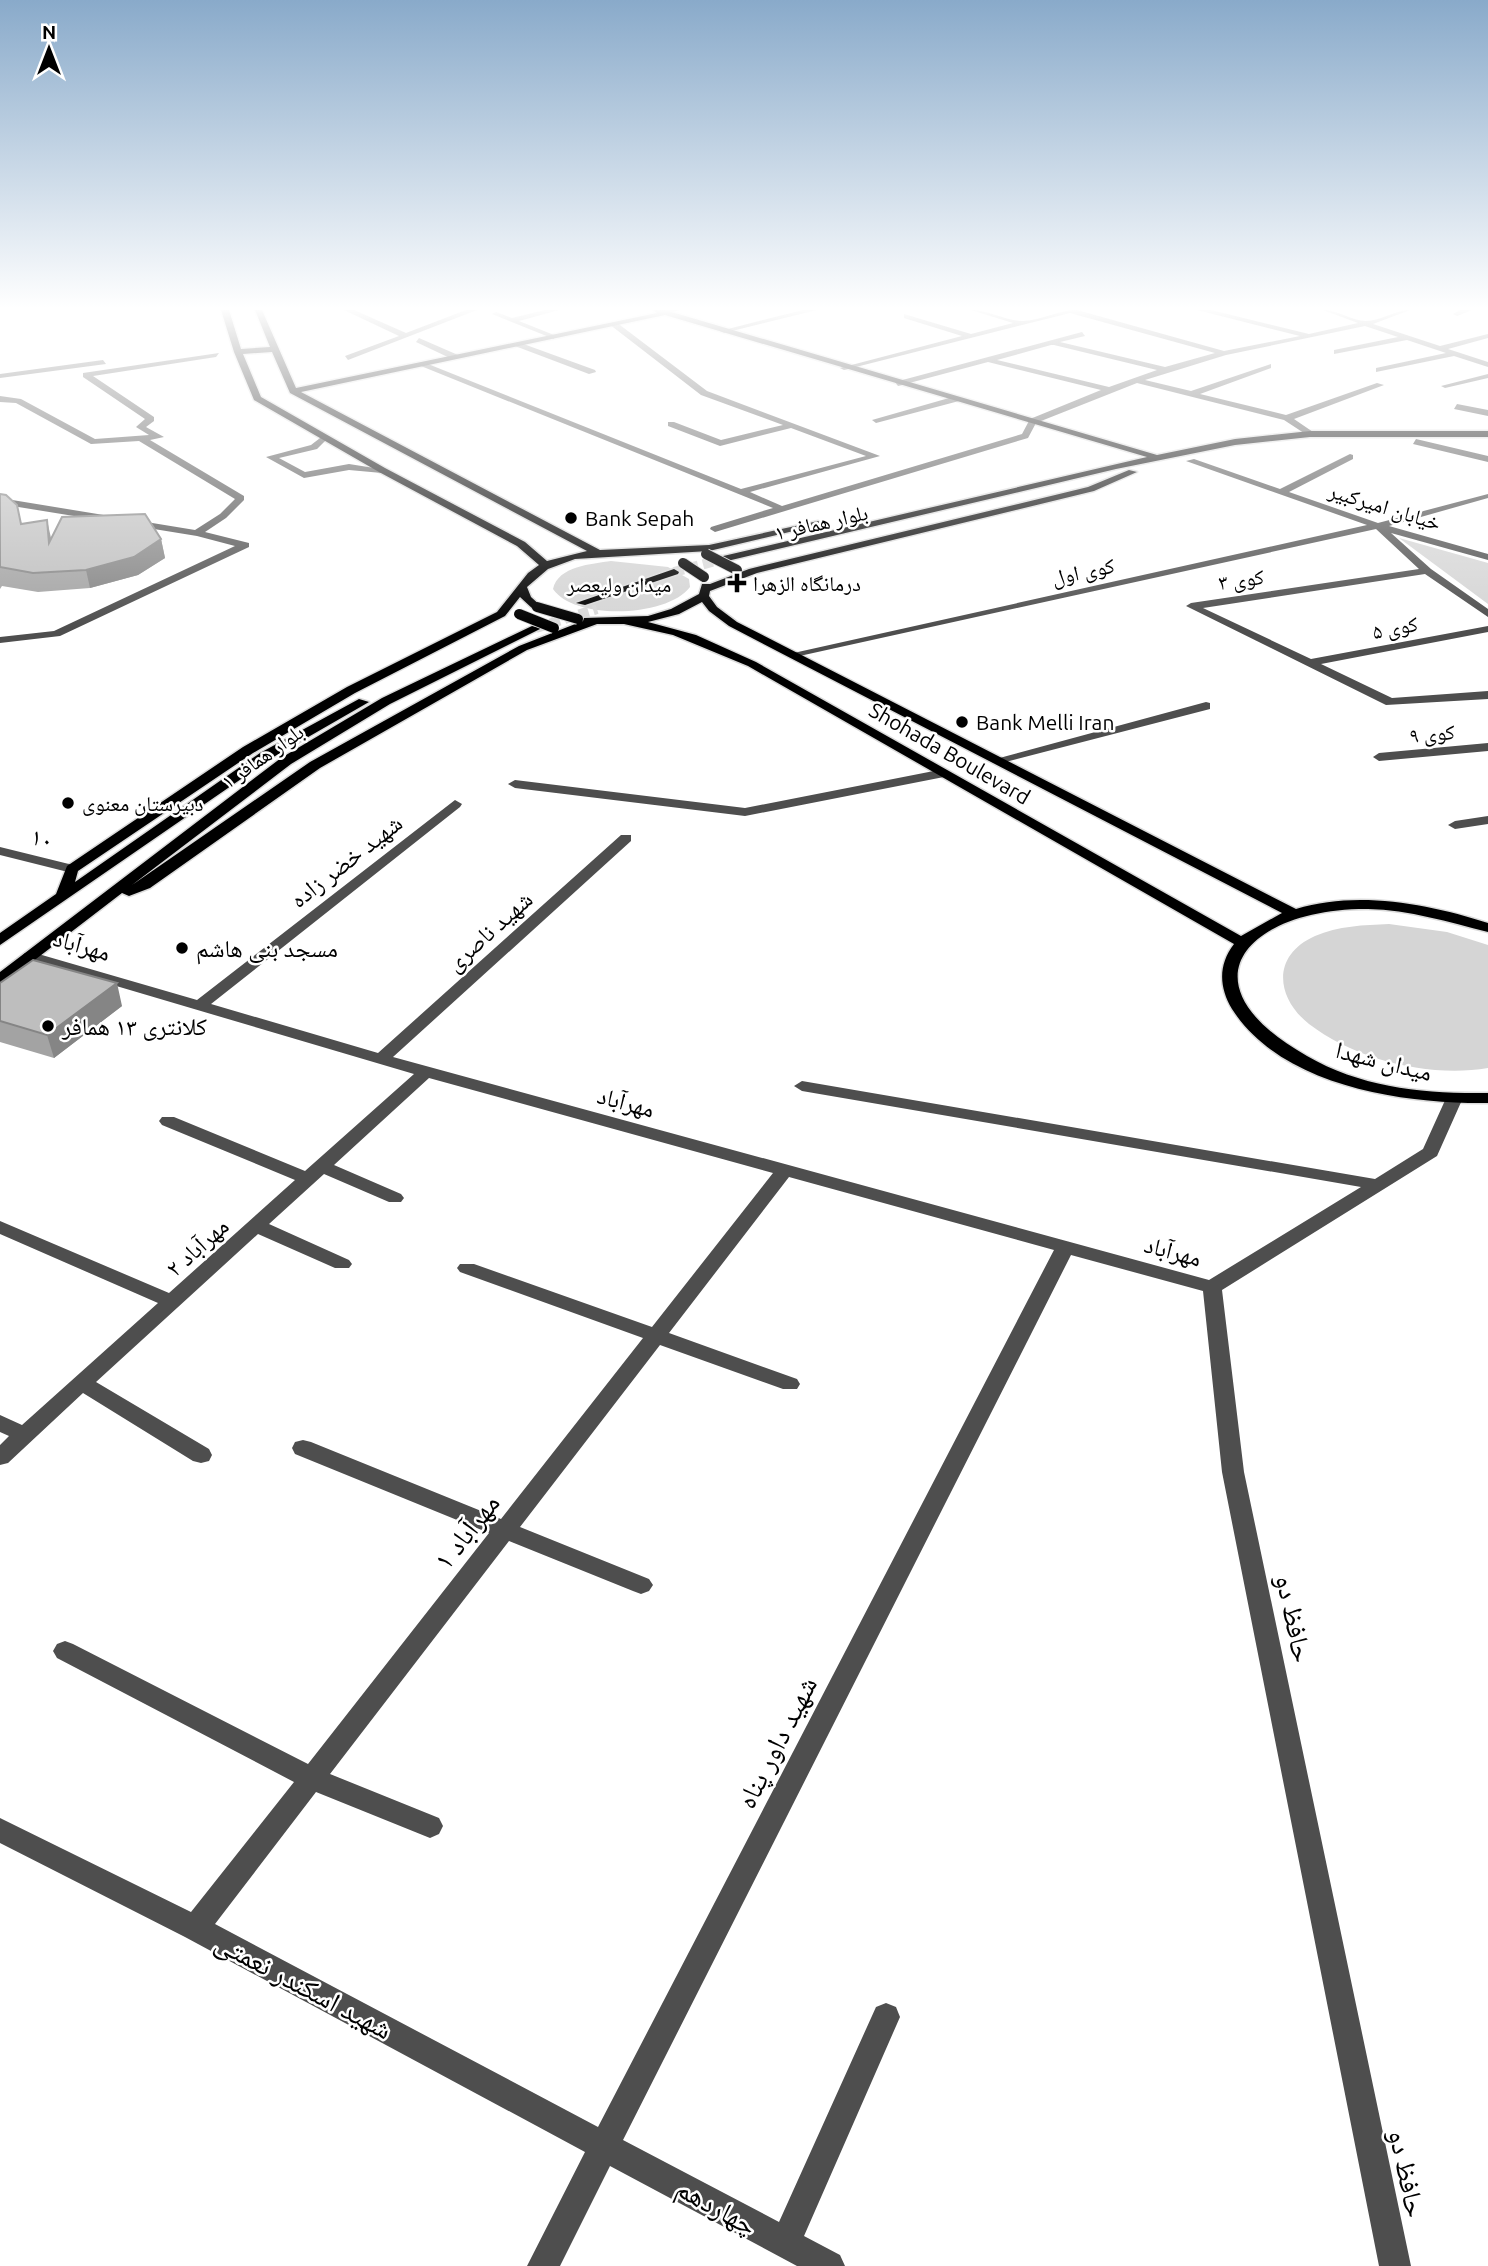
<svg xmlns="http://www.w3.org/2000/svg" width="1488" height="2266" font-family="Ubuntu,'Noto Naskh Arabic',sans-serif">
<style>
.green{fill:#d5d5d5}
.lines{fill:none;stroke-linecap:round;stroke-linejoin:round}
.major-tunnel{stroke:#d9d9d9;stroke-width:10;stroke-dasharray:10 5;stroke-linecap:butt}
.major-casing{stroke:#dbdbdb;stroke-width:3}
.minor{fill:#4e4e4e;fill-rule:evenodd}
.major{fill:#000;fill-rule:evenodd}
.major-bridge-casing{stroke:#dbdbdb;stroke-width:12;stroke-linecap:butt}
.major-bridge{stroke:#000;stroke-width:10}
.wall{fill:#a3a3a3}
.shaded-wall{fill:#858585}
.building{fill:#bebebe;stroke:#858585;stroke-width:2}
.poi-dot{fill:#000;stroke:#fff;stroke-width:2.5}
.labels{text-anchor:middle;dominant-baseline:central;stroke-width:5;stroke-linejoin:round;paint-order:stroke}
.far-street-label{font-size:21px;fill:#000;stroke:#fff}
.far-poi-label{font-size:21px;fill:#000;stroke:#fff;text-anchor:start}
.far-neighbourhood-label{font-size:21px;fill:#000;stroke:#fff}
.street-label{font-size:24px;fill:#000;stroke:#fff}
.poi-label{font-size:24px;fill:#000;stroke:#fff;text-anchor:start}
.near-street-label{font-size:28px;fill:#000;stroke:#fff}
</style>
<rect width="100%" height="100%" fill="#fff"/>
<path class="green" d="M1399 538 1488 563V604Z
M611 561 668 567 689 579 690 587C668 617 575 621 553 589 558 566 592 564 611 561Z
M1389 924 1447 932 1488 945V1068C1430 1078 1356 1060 1309 1024 1275 997 1272 955 1315 936 1338 926 1364 925 1389 924Z"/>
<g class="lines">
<path class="major-tunnel" d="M674 572 723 559
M536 628 597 609"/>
<g class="major-casing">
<path id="major" d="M221 310H229L241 349 270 347 255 310H262L296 388 657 313 653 310H665L1157 455 1235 439 1310 431H1488V437H1310L1235 445 1116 469 723 562 718 559 719 557 1147 457 665 315 301 392 600 550 709 545 818 521 823 524 709 551 575 559 548 569 527 587 531 597 542 607 541 609H533L520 597 505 616 355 693 253 753 78 871 75 882 260 753 359 699 369 702 270 759 0 945V933L56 894 67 866 243 747 347 687 497 612 528 573 539 565 517 546 379 472 254 400 234 352ZM272 352 290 393 587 551 547 561 525 542 385 468 261 397 243 354Z
M1129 470 1137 472 1094 491 757 573 710 591 709 596 717 607 737 622 1296 909C1357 890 1429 904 1488 923V932C1448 922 1410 910 1368 909 1250 908 1176 982 1307 1056 1362 1088 1426 1094 1488 1093V1103C1404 1104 1282 1087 1232 1009 1219 987 1218 965 1234 944L748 666 673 635 624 624H597L527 650 320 768 150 888 129 896 122 893 6 982 0 984V972L281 758 382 698 532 626 542 628 390 704 291 764 132 885 310 762 519 646 583 621 584 618 648 616 671 609 699 594 702 584H710L749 569 1088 487ZM702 602 709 611 729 626 1282 913 1241 936 756 662 696 635 648 622 679 614Z
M674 569 679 572 678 574 585 605 576 603Z"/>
</g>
<path class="minor" d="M344 310H354L406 333 466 310H477L348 360 345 356 399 336Z
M545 310H559L519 321 554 335V339L492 314 496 312 512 318Z
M666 310H680L662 315Z
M803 310H817L724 333 720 331Z
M971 310C988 310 1004 320 1021 321 1037 322 1059 310 1077 310L1224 351 1300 336 1197 310H1211L1309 334 1358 323 1323 310C1338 310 1352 321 1366 321 1381 321 1395 310 1410 310L1373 324 1440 346 1488 334V338L1448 349 1488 362V367L1454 356 1376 372V368L1446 353 1407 340 1334 354V350L1398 337 1365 326 1226 355 1145 380 1191 391 1271 364V368L1200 394 1286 415 1377 383 1384 385 1294 419 1313 432 1310 437 1284 420 1137 383 1036 423 1028 438 715 532 710 529 711 527 773 508 416 364 423 362 741 489 866 456 791 428 720 446 668 426V422H674L721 440 783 425 701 395 609 324 616 322 707 391 880 456 750 492 782 506 1022 434 1030 419 1101 390 988 362 898 386 895 382 1082 332 1085 336 1060 342 1165 367 1215 353 1070 313 844 370 840 368 962 336 904 318V314L971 334 1013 323ZM1051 345H1054L1157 370 1109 387 997 360Z
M1460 310H1472L1457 316 1453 314Z
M419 338 458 355 459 357 452 359 416 342Z
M518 342 595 370 596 372 589 374 515 346Z
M219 353 216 357 93 376 154 417V421L146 427 164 437 150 440 244 496V500L226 518 205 532 249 543V547L60 636 0 643V637L54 631 235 546 197 536 0 504V498L195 530 220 514 235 499 139 441 91 444 16 403 0 402V396L21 399 95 439 149 435 136 427 145 419 83 377V373Z
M103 360 106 364 0 378V374Z
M1488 374V378L1445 388 1441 386Z
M956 396 959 401 876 423 872 420Z
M1457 404 1488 410V416L1454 409Z
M324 435 328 438 317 449 279 458 305 472 349 464 387 470 382 473 349 470 304 478 266 457 311 445Z
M1416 439 1488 456V462L1413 444Z
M1350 454 1353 455V459L1289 492 1378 523 1488 494V498L1389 526 1488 554V560L1391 533 1431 569 1488 609V617L1425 574 1203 608 1311 659 1488 626V632L1321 664 1392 698 1488 691V699L1386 705 1186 606 1191 603 1419 569 1376 529 795 657 789 654 1367 525 1186 461 1194 459 1280 489Z
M1206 702 1210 703V709L998 764 992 760Z
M1488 743V751L1379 761 1373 757 1379 753Z
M944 769 951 773 949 776 745 816 515 788 508 784 515 780 745 808Z
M455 800 462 804 460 807 211 1004 378 1053 621 835H631V841L393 1057 1209 1280 1361 1187 802 1091 794 1086 802 1081 1375 1179 1423 1149 1447 1096H1459L1462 1100 1437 1156 1222 1290 1244 1472 1411 2266H1379L1222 1472 1203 1291 1071 1255 623 2140 779 2222 876 2007 886 2003 896 2007 900 2017 804 2236 840 2255 845 2266H797L610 2166 560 2266H527L585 2152 185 1937 0 1843V1818L191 1912 294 1782 57 1658 53 1651 57 1644 65 1641 73 1644 308 1764 489 1533 295 1454 292 1448 295 1442 303 1440 311 1442 501 1519 643 1338 460 1272 457 1268 460 1264H474L652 1327 773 1173 429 1078 334 1165 401 1194 404 1198 401 1202H389L324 1174 269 1224 349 1260 352 1264 349 1268H335L258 1234 96 1382 209 1449 212 1455 209 1461 201 1463 193 1461 83 1393 8 1463 0 1465V1445L9 1436 0 1432V1415L22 1425 158 1303 0 1234V1221L169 1293 295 1180 162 1125 159 1121 162 1117H174L305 1171 414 1074 25 959 22 956 25 953H35L197 1000ZM789 1177 1054 1250 598 2127 215 1924 316 1792 430 1838 439 1834 443 1826 439 1818 330 1774 509 1541 633 1591 641 1594 649 1591 653 1585 649 1579 520 1527 660 1345 783 1389H797L800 1384 797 1379 669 1333Z
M1488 816V824L1455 829 1448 825 1455 821Z
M0 847 77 866 79 869 72 873 0 855Z"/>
<use href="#major" class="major"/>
<g class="major-bridge-casing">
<path id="major-bridge" d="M706 554 737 570
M683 563 704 577
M537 607 578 619
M519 614 554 628"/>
</g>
<use href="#major-bridge" class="major-bridge"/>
</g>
<path class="wall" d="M0 494 21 524 51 539H161L165 558 138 575 90 588 38 592 2 586 0 589Z
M0 983 122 1006 54 1058 0 1042Z"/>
<path class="shaded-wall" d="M47 520 51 538 49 543Z
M161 539 165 558 138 575 90 588 86 570Z
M117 983 122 1006 54 1058 47 1035Z"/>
<path class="building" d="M0 494 6 495 17 505 21 524 47 520 49 543 62 517 145 514 161 539 134 557 86 570 33 573 0 567Z
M33 960 117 983 47 1035 0 1021V983Z"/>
<linearGradient id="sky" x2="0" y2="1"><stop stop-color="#89aaca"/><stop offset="0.49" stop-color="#fff"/><stop offset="1" stop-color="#fff" stop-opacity="0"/></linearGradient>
<rect width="1488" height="628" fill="url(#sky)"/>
<g class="poi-dot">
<circle cx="571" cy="518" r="7"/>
<path d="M733.5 572.5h7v7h7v7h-7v7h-7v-7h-7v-7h7z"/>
<circle cx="962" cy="722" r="7"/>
<circle cx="68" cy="803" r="7"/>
<circle cx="182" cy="948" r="7"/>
<circle cx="48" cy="1026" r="7"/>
</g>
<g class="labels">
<g class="far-street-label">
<text transform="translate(1385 506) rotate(17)">خیابان امیرکبیر</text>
<text transform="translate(821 522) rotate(-13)">بلوار همافر ۱</text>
<text transform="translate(1083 571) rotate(-12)">کوی اول</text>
<text transform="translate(1241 579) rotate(-8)">کوی ۳</text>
<text transform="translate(1395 627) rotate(-11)">کوی ۵</text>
<text transform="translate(1432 733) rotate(-5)">کوی ۹</text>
<text transform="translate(950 753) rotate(30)">Shohada Boulevard</text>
<text transform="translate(262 756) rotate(-35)">بلوار همافر ۱</text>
</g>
<g class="far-poi-label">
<text x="585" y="518">Bank Sepah</text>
<text x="753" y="583">درمانگاه الزهرا</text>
<text x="976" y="722">Bank Melli Iran</text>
<text x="82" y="803">دبیرستان معنوی</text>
</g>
<g class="far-neighbourhood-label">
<text x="619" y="584">میدان ولیعصر</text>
</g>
<g class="street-label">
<text transform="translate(42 838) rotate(14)">۱۰</text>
<text transform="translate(346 861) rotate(-38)">شهید خضر زاده</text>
<text transform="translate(489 931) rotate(-42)">شهید ناصری</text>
<text transform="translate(82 945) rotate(16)">مهرآباد</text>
<text transform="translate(1384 1061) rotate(14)">میدان شهدا</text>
<text transform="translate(626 1102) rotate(15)">مهرآباد</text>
<text transform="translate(197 1247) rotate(-42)">مهرآباد ۲</text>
<text transform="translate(1173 1251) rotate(15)">مهرآباد</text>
</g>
<g class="poi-label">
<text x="196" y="948">مسجد بنی هاشم</text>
<text x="62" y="1026">کلانتری ۱۳ همافر</text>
</g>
<g class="near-street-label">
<text transform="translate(466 1531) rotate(-52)">مهرآباد ۱</text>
<text transform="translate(1295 1618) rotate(78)">حافظ دو</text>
<text transform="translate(776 1742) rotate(-63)">شهید داور پناه</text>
<text transform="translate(304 1985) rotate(28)">شهید اسکندر نعمتی</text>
<text transform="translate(1408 2173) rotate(78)">حافظ دو</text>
<text transform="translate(717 2206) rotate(29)">چهاردهم</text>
</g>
</g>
<g transform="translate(49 49)" stroke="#ffffff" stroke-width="5" paint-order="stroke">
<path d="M0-5L12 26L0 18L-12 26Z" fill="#000000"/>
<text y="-10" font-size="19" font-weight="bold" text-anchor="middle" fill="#000000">N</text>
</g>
</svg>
